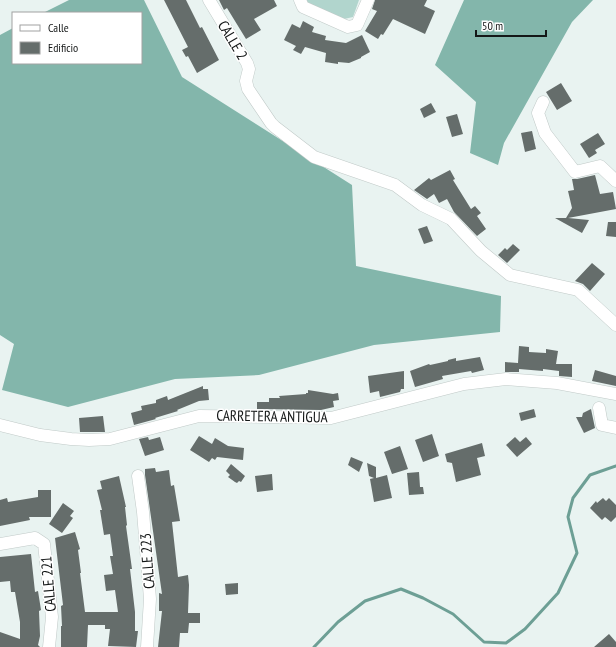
<svg xmlns="http://www.w3.org/2000/svg" width="616" height="647" font-family="'PT Sans Narrow',sans-serif">
<style>
.green{fill:#b1d5cd}
.forest{fill:#83b6ab}
.lines{fill:none;stroke-linecap:round;stroke-linejoin:round}
.stream{stroke:#6d9f95;stroke-width:3}
.building{fill:#656d6b}
.minor-casing{stroke:#c1cac8;stroke-width:13}
.minor{stroke:#fff;stroke-width:12}
.labels{text-anchor:middle;dominant-baseline:central;stroke-width:3;stroke-linejoin:round;paint-order:stroke}
.street-label{font-size:15px;fill:#141717;stroke:#fff}
</style>
<rect width="100%" height="100%" fill="#e9f3f1"/>
<path class="green" d="M306 0H359L353 17 344 19 309 4Z"/>
<path class="forest" d="M69 0H144L182 77 352 185 356 266 501 296 500 332 374 345 259 375 175 379 68 407 2 390 14 344 0 335V35L13 28V63H141V13H43Z
M464 0H593L572 22 504 143 498 165 470 153 476 102 435 65Z"/>
<g class="lines">
<path class="stream" d="M314 647 338 622 365 601 401 589 423 598 453 614 484 642 506 643 525 629 558 593 577 553 568 517 573 498 590 475 616 466"/>
</g>
<path class="building" d="M164 0H186L200 28 202 27 219 60 197 73 188 56 186 57 182 50 188 47Z
M219 0H274L277 6 254 19 261 30 246 39 227 8 224 10Z
M375 0H427L424 6 435 11 425 34 393 19 383 35 381 34 378 39 365 31 377 11 372 9Z
M303 21 314 27 312 32 326 36 325 40 346 43 362 35 370 52 361 57V58L349 63 338 62V64L325 62 326 53 305 47 301 54 293 50 296 46 284 40 292 24 300 28Z
M561 83 572 101 557 110 546 92Z
M431 103 436 112 424 118 420 109Z
M457 114 463 134 452 137 446 117Z
M532 131 536 149 525 152 521 133Z
M598 133 605 144 595 150 597 153 589 158 580 144Z
M450 170 455 179 453 180 471 209 475 206 481 213 477 216 486 229 477 236 454 212 447 199 439 203 434 194 427 199 414 190 429 178 431 180Z
M595 175 600 194 613 192 616 209 568 218 589 220 582 233 555 218H566L572 208 568 191 574 190 572 179H577Z
M608 222H616V237L606 236Z
M427 226 433 241 424 244 418 229Z
M513 244 520 250 507 263 498 255 505 248 507 250Z
M592 263 605 274 590 291 583 284 575 281Z
M519 346 529 347V352L546 353V349L558 351 556 364H572V377L559 376V371L543 369V371L519 369V372H505V362L518 363Z
M480 357 484 370 472 373 471 371 442 376 443 379 415 387 410 371 429 364 430 365 448 361V360L456 358V361Z
M595 370 616 376V386L592 381Z
M404 371V389H401L400 392 380 397 379 391 370 393 368 376Z
M203 386V389H208L209 400 199 401 177 410 178 411 155 418 156 419 134 425 131 413 142 410 141 406 156 403V400L167 396 168 400Z
M308 390 333 394 338 393 339 400 333 401 334 407 321 410 257 409V402H269V398H280L279 396 306 394V393H308Z
M534 409 536 417 521 421 519 413Z
M591 409 595 428 584 433 576 417H582L583 413Z
M103 416 105 432H80L79 418Z
M432 434 439 456 423 462 415 440Z
M199 436 212 444 215 438 228 446 244 448 243 460 217 457 215 460 212 458 209 462 190 450Z
M148 437 149 440 160 437 164 450 145 456 139 439Z
M515 437 520 442 526 437 532 444 517 457 506 445Z
M482 443 485 456 477 458 481 475 456 482 452 463 447 462 445 454Z
M400 446 408 469 392 474 384 452Z
M351 457 363 462 359 472 348 465Z
M367 463 376 467V478L387 475 392 498 374 502 370 479 374 478 369 476Z
M231 464 245 476 241 482 239 481 237 483 235 482 228 477 230 475 226 471Z
M155 468 156 472 169 470 171 486 174 485 180 521 172 522 178 577 188 575 189 585 188 613H200V623H189L188 633H180L179 647H158L162 611H159V593L162 594 145 475V469Z
M419 472 420 487H423L424 494 409 495 407 473Z
M272 474 273 490 257 492 255 476Z
M119 476 126 507H125L127 525 126 526 132 569H130L135 612V631H138L136 647 108 646 110 629H105V625H88L87 647H61V626H62L61 606 63 605 55 538 75 532 80 549 78 550 81 573H80L85 612H118L115 590 106 591 104 575 113 574 110 556H113L110 534 104 535 100 510H102L97 490 102 489 100 481Z
M38 490H51V517H29L30 520 0 526V500L7 498 8 502 38 497Z
M603 498 606 501 609 498 616 505V517L611 522 605 517 602 520 590 508 596 501 597 503Z
M63 503 74 511 70 516 73 518 62 533 49 524Z
M31 554 35 592 38 591 41 610 39 611 40 636 38 645 40 647H0V632L20 639V622L15 592H11L10 581 0 582V557Z
M238 583V594L226 595 225 584Z
M609 634 616 642V647H594Z"/>
<g class="lines">
<g class="minor-casing">
<path id="minor" d="M209 0 247 63 249 69 246 81 248 89 271 123 275 127 314 157 395 185 422 205 451 219 481 251 510 275 578 290 616 325
M300 0 303 7 348 27 357 25 368 0
M543 102 538 113 545 133 575 172 600 166 616 181
M599 408 602 425 616 428
M0 425 40 435 71 439 89 440 110 439 199 416 331 418 464 384 506 379 557 383 616 394
M138 476 143 512 150 599 147 647
M0 544 35 538 44 544 52 617 49 647"/>
</g>
<use href="#minor" class="minor"/>
</g>
<g class="labels">
<g class="street-label">
<text transform="translate(233 40) rotate(59)">CALLE 2</text>
<text transform="translate(272 416) rotate(1)">CARRETERA ANTIGUA</text>
<text transform="translate(147 561) rotate(-94)">CALLE 223</text>
<text transform="translate(48 584) rotate(-95)">CALLE 221</text>
</g>
</g>
<rect x="12" y="12" width="130" height="52" fill="#ffffff" stroke="#a1a2a2"/>
<rect x="20" y="25" width="20" height="6" fill="#ffffff" stroke="#a1a2a2"/>
<text x="48" y="32" font-size="12" fill="#141717">Calle</text>
<rect x="20" y="42" width="20" height="12" fill="#656d6b" stroke="#a1a2a2"/>
<text x="48" y="52" font-size="12" fill="#141717">Edificio</text>
<path d="M476 30v6h70v-6" fill="none" stroke="#141717" stroke-width="2"/>
<text x="482" y="30" font-size="12" fill="#141717" stroke="#ffffff" stroke-width="3" paint-order="stroke">50 m</text>
</svg>
